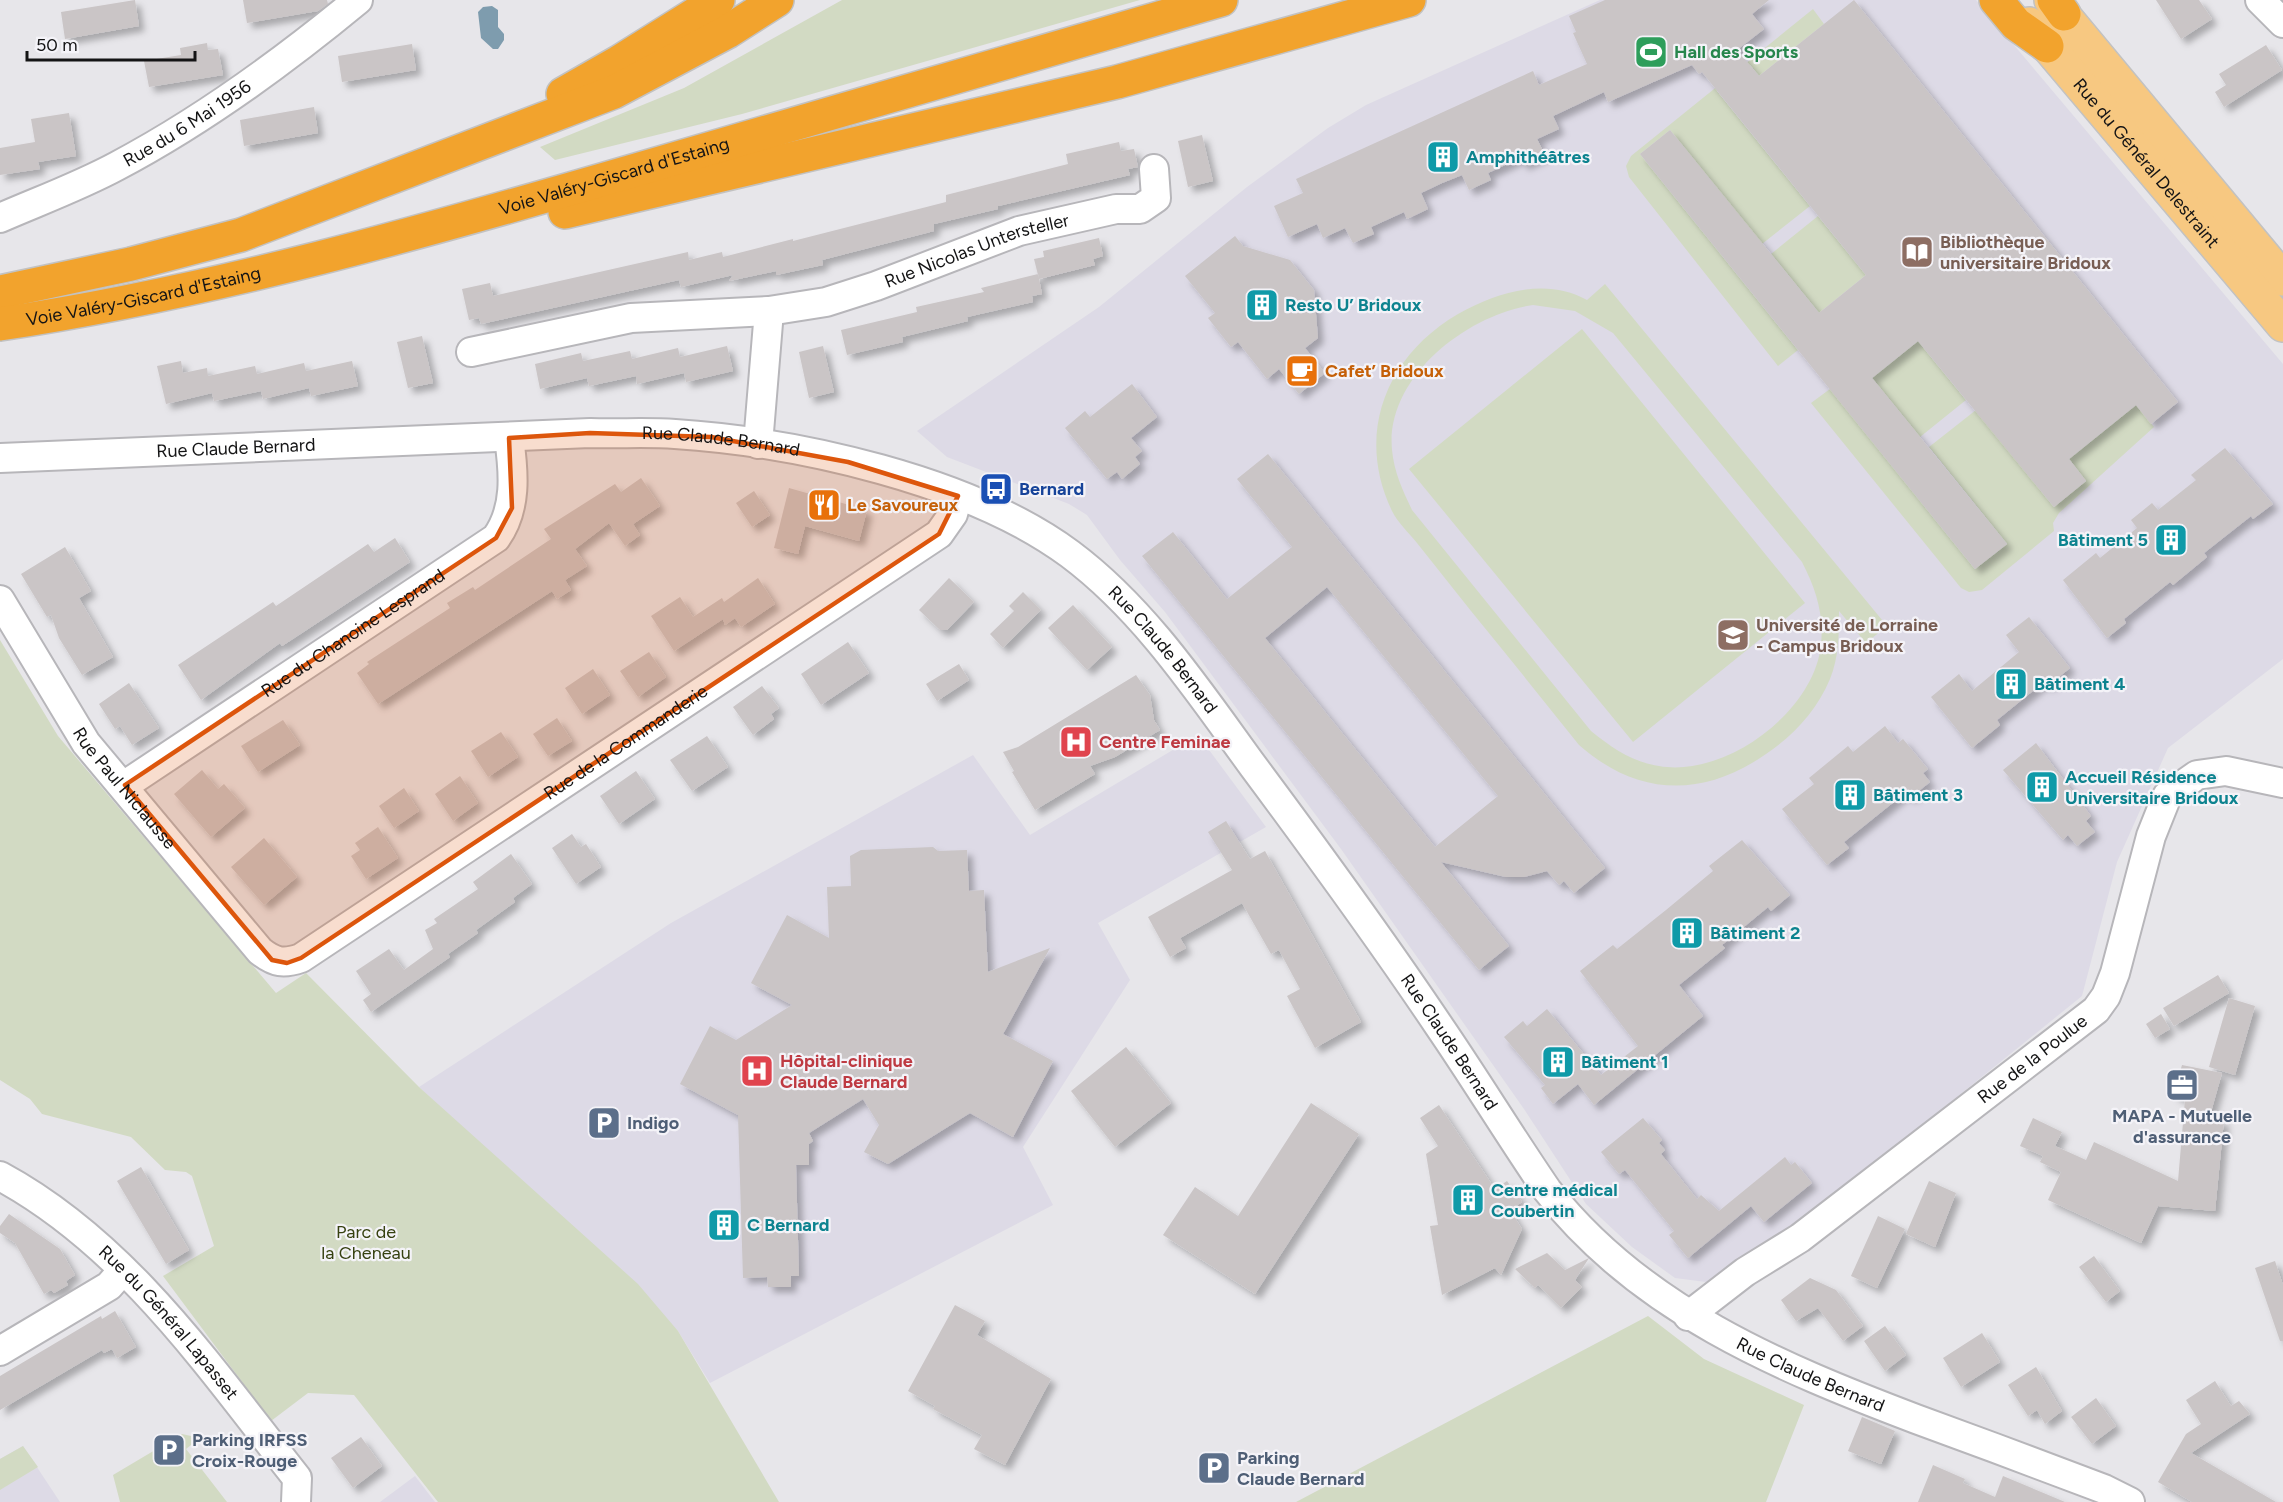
<svg xmlns="http://www.w3.org/2000/svg" width="2283" height="1502" font-family="Figtree,sans-serif">
<style>
.built{fill:#dddae6}
.green{fill:#d2dac3;fill-rule:evenodd}
.water{fill:#7e9cae}
.building{fill:#cac5c6;fill-rule:evenodd;filter:url(#shadow)}
.lines{fill:none;stroke-linecap:round;stroke-linejoin:round}
.minor-casing{stroke:#b7b6ba;stroke-width:32}
.major-casing{stroke:#c2c2c2;stroke-width:36}
.highway-casing{stroke:#c2c2c2;stroke-width:36}
.minor{stroke:#fff;stroke-width:28}
.major{stroke:#f7c881;stroke-width:33}
.highway{stroke:#f2a32d;stroke-width:33}
.marked{fill:#dd560c;fill-opacity:0.2;stroke:#dd560c;stroke-width:4.5;stroke-linejoin:round}
.labels{text-anchor:middle;dominant-baseline:central;stroke-width:4.5;stroke-linejoin:round;paint-order:stroke}
.leisure-label{font-size:18px;font-weight:bold;fill:#27864d;stroke:#f4f3f8;text-anchor:start}
.street-label{font-size:18px;fill:#141415;stroke:#f4f3f8}
.culture-label{font-size:18px;font-weight:bold;fill:#0d838f;stroke:#f4f3f8;text-anchor:start}
.education-label{font-size:18px;font-weight:bold;fill:#785e54;stroke:#f4f3f8;text-anchor:start}
.food-label{font-size:18px;font-weight:bold;fill:#c56008;stroke:#f4f3f8;text-anchor:start}
.transit-label{font-size:18px;font-weight:bold;fill:#164399;stroke:#f4f3f8;text-anchor:start}
.health-label{font-size:18px;font-weight:bold;fill:#be3a42;stroke:#f4f3f8;text-anchor:start}
.service-label{font-size:18px;font-weight:bold;fill:#4e5e75;stroke:#f4f3f8;text-anchor:start}
.park-label{font-size:18px;fill:#364110;stroke:#f4f3f8}
</style>
<defs>
<filter id="shadow"><feDropShadow dx="5.5" dy="5.5" stdDeviation="3" flood-color="#0004"/></filter>
</defs>
<rect width="100%" height="100%" fill="#e7e6ea"/>
<path class="built" d="M1600 0H1976L2283 364V659L2168 748 2117 862 2082 996 1822 1206 1706 1282 1675 1278 1632 1247 1586 1204 1524 1109 1341 849 1165 612 1120 560 1087 515 1069 504 947 457 917 431 1099 307 1247 187 1328 128 1366 105Z
M1198 735 1266 827 1098 923 1130 980 1023 1147 1053 1205 710 1383 678 1331 419 1087 671 923 973 755 1030 835Z
M23 1446 60 1502H0V1459Z
M415 1476 435 1502H380Z"/>
<path class="green" d="M842 0H1140L742 114 555 160 540 147 684 88Z
M1813 9 1824 24 1759 76 1750 65 1717 91 1810 206 1762 244 1670 130 1640 154 1798 350 1778 366 1629 177 1626 166 1631 156Z
M1818 216 1866 275 1819 313 1771 254Z
M1605 284 1887 626 1866 643 1839 611C1839 634 1839 657 1830 679 1817 710 1794 735 1766 754 1703 798 1638 797 1579 745 1543 700 1507 655 1471 611 1453 588 1435 566 1417 543 1409 533 1398 523 1392 511 1355 434 1386 356 1458 314 1497 292 1546 277 1587 300ZM1533 305 1575 311 1613 333 1802 562C1816 589 1824 614 1821 645 1814 712 1725 778 1659 766 1632 762 1612 748 1591 731L1412 510C1403 491 1394 472 1392 450 1385 377 1468 314 1533 305Z
M1582 329 1805 603 1633 742 1409 469Z
M1918 341 1966 400 1920 437 1872 378Z
M1830 389 1975 569 2007 544 1929 447 1976 410 2054 507 2086 481 2069 459 2136 405 2154 427 2059 513 2053 523 2054 531 1982 590 1969 592 1961 588 1811 403Z
M0 640 58 736 276 993 306 973 419 1087 638 1284 678 1331 779 1502H438L354 1395 308 1393 271 1421 163 1276 214 1246 192 1176 186 1172 165 1170 131 1137 42 1114 30 1099 0 1080Z
M1648 1316 1704 1359 1804 1405 1766 1502H1296Z
M182 1434 200 1438 186 1449 227 1502H120L113 1475Z
M23 1446 38 1467 0 1490V1459Z"/>
<path class="water" d="M492 6 498 10V27L504 34V40L498 49H493L481 38 478 12 483 7Z"/>
<path class="building" d="M135 0 139 26 65 39 61 12Z
M243 0H327L328 4 318 11 247 23Z
M1605 0H1769L1752 14 1764 29 1737 50 1759 76 1854 0 2178 402 2151 424 2136 405 2069 459 2086 481 2054 507 1918 341 1872 378 2007 544 1975 569 1640 154 1670 130 1819 313 1866 275 1702 72 1699 74 1692 65 1608 102 1604 92 1553 116 1559 129 1537 139 1545 155 1523 165 1520 158 1488 173 1491 180 1469 190 1462 175 1442 183 1421 193 1428 209 1407 219 1404 212 1371 227 1374 234 1353 243 1345 228 1323 238 1317 224 1288 237 1274 206 1303 193 1296 179 1533 71 1539 85 1587 64 1573 33 1576 32 1569 16Z
M2156 0H2199L2212 19 2181 39Z
M207 43 208 50 218 49 223 75 149 87 144 61 181 55 180 48Z
M412 44 416 70 342 82 338 56Z
M2266 45 2282 70 2224 107 2215 92 2226 85 2219 74Z
M314 107 318 133 244 146 240 120Z
M69 113 76 156 38 162 40 169 0 175V148L35 142 31 119Z
M1202 135 1213 181 1188 187 1178 141Z
M1119 142 1121 151 1134 149 1138 167 1128 169 1130 175 998 206V209L934 224V231L822 260 823 265 776 275V271L729 281 733 275 681 287 679 280 481 324 479 318 469 320 462 289 490 283 493 296 688 252 689 260 722 252 723 257 793 239V241L946 202V195L1068 164 1066 154Z
M1235 236 1243 246 1290 260 1314 290 1318 338 1305 348 1325 373 1299 394 1279 369 1267 379 1238 342 1231 347 1208 318 1215 313 1185 276Z
M1099 238 1103 256 1093 259 1095 265 1039 279 1034 259 1044 257 1043 251Z
M1038 274 1042 294 1032 296 1033 302 967 317 968 321 902 337 903 342 847 355 841 330 917 312 916 307 984 292 981 288Z
M422 336 433 383 408 388 397 342Z
M727 346 733 371 686 382 684 373 637 384 636 376 589 386 587 378 540 389 535 364 581 353 583 361 630 351 632 359 678 348 680 357Z
M823 346 834 392 809 398 799 352Z
M181 361 183 373 207 368 208 376 255 366 257 374 304 363 306 371 352 361 358 386 311 396 309 388 263 399 261 391 214 401 212 393 166 404 157 366Z
M1132 384 1157 417 1131 438 1142 451 1135 457 1140 464 1122 479 1117 472 1107 479 1065 428 1085 411 1090 417Z
M2225 448 2273 504 2253 519 2251 516 2204 553 2207 557 2173 585 2170 582 2124 619 2126 623 2107 638 2063 580 2096 553 2100 558 2137 528 2131 520 2152 503 2158 510 2196 480 2191 475Z
M1268 454 1605 868 1574 893 1564 881 1559 885 1547 871 1524 877H1506L1441 862 1509 946 1479 970 1142 556 1173 532 1227 599 1292 547 1237 479ZM1327 587 1498 796 1435 847 1265 638Z
M641 478 660 506 633 524 640 535 625 546 609 523 575 549 587 566 565 580 571 590 557 599 552 591 378 704 357 673 369 664 367 662 450 608 447 603 473 587 475 590 551 539 544 529 615 484 621 492Z
M789 488 867 510 859 541 805 526 798 554 774 548Z
M754 491 770 515 752 527 736 503Z
M395 538 410 562 282 646 280 643 201 700 178 665 273 602 276 606 368 544 374 552Z
M65 547 91 591 79 598 113 657 82 675 59 638 51 615 47 617 21 574Z
M758 578 775 604 741 627 735 618 725 625 723 619 674 651 651 616 680 597 693 617 722 598 724 602Z
M949 578 974 602 947 630H940L919 610Z
M1023 592 1041 610 1003 648 990 634 1014 611 1009 606Z
M1073 605 1112 647 1087 670 1048 628Z
M2029 617 2070 668 2048 686 2044 682 1997 720 2000 725 1972 748 1931 697 1959 674 1972 691 2019 652 2006 635Z
M848 642 869 673 821 705 801 674Z
M649 652 666 677 638 697 620 671Z
M959 664 969 680 937 701 926 684Z
M593 669 610 695 582 714 565 688Z
M1136 675 1150 695 1154 720 1160 730 1115 757 1090 766 1095 774 1035 810 1012 772 1014 771 1003 752 1018 747Z
M129 683 159 728 132 745 120 726 115 729 99 704Z
M762 686 779 708 771 714 774 719 753 735 733 707Z
M557 718 572 741 548 756 533 734Z
M283 720 300 745 258 772 241 746Z
M1885 726 1898 743 1903 739 1928 769 1923 773 1930 782 1910 798 1905 793 1844 842 1849 848 1827 865 1782 809 1814 784 1809 778 1848 746 1853 752Z
M501 732 518 757 488 777 471 751Z
M707 736 728 767 692 791 670 760Z
M2036 743 2091 816 2086 821 2095 832 2077 846 2068 835 2063 840 2003 770Z
M202 770 218 789 224 784 245 808 211 837 174 794Z
M636 771 655 799 619 824 600 796Z
M460 776 478 803 453 821 435 794Z
M404 788 419 811 394 828 379 806Z
M1226 821 1250 859 1265 851 1361 1022 1315 1048 1287 996 1300 989 1279 950 1271 954 1242 903 1180 938 1186 948 1170 957 1148 917 1232 870 1208 832Z
M378 827 398 858 366 879 351 856 360 850 355 843Z
M572 834 581 847 586 844 601 867 576 884 552 848Z
M264 838 297 877 264 905 231 867Z
M1742 840 1790 895 1771 911 1768 907 1722 945 1725 948 1679 985 1703 1016 1594 1105 1578 1084 1553 1104 1541 1088 1545 1085 1504 1037 1523 1021 1527 1026 1547 1009 1601 1075 1638 1046 1580 971 1613 945 1617 949 1666 910 1713 871 1709 866Z
M933 847 938 851 967 850 969 891 984 890 988 972 1050 948 1003 1034 1053 1061 1013 1137 970 1113 888 1164 864 1152 879 1125 863 1099 809 1133 813 1141 809 1144V1165H796L799 1276H791V1287H768L767 1277 743 1278 738 1115 680 1084 710 1026 736 1040 792 1005 751 983 787 915 829 938 827 887 851 886 850 856 861 850Z
M511 854 532 884 513 898 515 902 476 930 478 933 448 954 450 957 371 1012 363 1000 371 994 356 971 389 949 404 970 433 949 425 930 437 923 434 919 478 889 473 882Z
M2218 975 2229 993 2174 1026 2163 1008Z
M2229 998 2255 1006 2235 1075 2209 1067Z
M2161 1014 2170 1029 2155 1038 2146 1024Z
M1126 1047 1171 1103 1115 1147 1071 1091Z
M2182 1065 2222 1073 2209 1119 2224 1120 2215 1211 2158 1206 2141 1243 2048 1200 2061 1172 2040 1162 2043 1156 2020 1146 2033 1118 2062 1132 2055 1146 2086 1160 2094 1142 2178 1181 2185 1099 2173 1095Z
M1311 1103 1359 1134 1255 1294 1163 1235 1195 1187 1238 1216Z
M1439 1105 1495 1189 1507 1181 1522 1202 1510 1210 1522 1229 1501 1275 1495 1268 1442 1295 1430 1226 1438 1225 1426 1154 1438 1146 1420 1118Z
M1643 1118 1662 1140 1659 1143 1665 1150 1661 1154 1697 1199 1701 1195 1719 1211 1785 1157 1791 1165 1795 1162 1812 1183 1764 1222 1751 1206 1688 1258 1669 1235 1674 1231 1625 1170 1619 1174 1601 1152Z
M141 1167 189 1250 166 1264 117 1181Z
M1929 1181 1956 1193 1935 1247 1906 1234Z
M9 1214 60 1249 75 1275 66 1281 68 1285 54 1293 51 1290 44 1294 15 1243 0 1233V1226Z
M1878 1216 1905 1229 1877 1288 1851 1276Z
M1547 1253 1565 1270 1589 1258 1575 1280 1582 1287 1561 1308 1538 1285 1535 1288 1515 1269Z
M2094 1256 2120 1291 2106 1302 2079 1267Z
M2275 1261 2283 1285V1341H2280L2255 1268Z
M1810 1278 1836 1290 1863 1326 1843 1341 1818 1308 1796 1321 1781 1300Z
M955 1305 985 1321 977 1335 1051 1379 1005 1465 974 1449 982 1435 933 1409 935 1406 908 1391Z
M115 1311 136 1347 117 1358 112 1349 104 1353 102 1350 0 1410V1376L101 1316 102 1319Z
M1885 1326 1906 1355 1885 1371 1864 1341Z
M1982 1333 2000 1362 1961 1387 1943 1358Z
M2036 1367 2062 1411 2045 1424 2037 1410 2028 1416 2008 1385Z
M2215 1381 2231 1406 2239 1401 2250 1414 2191 1453 2276 1502H2192L2158 1482 2186 1434 2201 1424 2186 1400Z
M2096 1398 2116 1426 2092 1444 2071 1417Z
M1862 1417 1895 1431 1881 1464 1848 1451Z
M361 1437 382 1466 353 1488 331 1458Z
M1933 1465 1965 1479 1963 1483 1995 1497 2003 1476 2065 1502H1918Z"/>
<g class="lines">
<g class="minor-casing">
<g id="minor">
<path d="M2260 0 2283 23"/>
<path id="s1" d="M0 218C39 201 80 186 117 166 204 120 283 62 358 0"/>
<path id="s2" d="M471 352 631 318 769 311 826 302 876 286 1019 231 1116 209H1140L1156 198 1154 169"/>
<path d="M758 444 769 311"/>
<path id="s3" d="M0 458 590 433C618 434 647 432 675 434 797 442 970 480 1070 554 1145 610 1199 692 1253 766 1317 852 1380 938 1439 1026 1476 1080 1510 1136 1547 1190 1640 1309 1779 1367 1916 1419 1979 1442 2041 1465 2104 1489L2130 1502"/>
<path id="s4" d="M0 600 86 743 260 951C275 963 284 964 301 958L939 534 953 514 958 496"/>
<path id="s5" d="M125 785 496 538C517 509 514 473 509 438"/>
<path id="s6" d="M0 1176C126 1244 210 1368 297 1478L296 1502"/>
<path id="s7" d="M1688 1316 1745 1272 1800 1238 2096 1010 2106 996 2115 973 2151 836 2167 796 2197 775 2226 771 2283 783"/>
<path d="M0 1351 109 1286 123 1270"/>
</g>
</g>
<g class="major-casing">
<g id="major">
<path d="M2051 0 2283 279"/>
<path id="s8" d="M2029 24 2283 325"/>
</g>
</g>
<g class="highway-casing">
<g id="highway">
<path d="M1996 0 2016 24 2047 46"/>
<path d="M2054 0 2064 14"/>
<path d="M563 94 619 62 718 0"/>
<path d="M565 212 1117 82 1409 0"/>
<path d="M0 292 131 264 241 235 614 92 727 32 777 0"/>
<path id="s9" d="M0 324C213 292 423 232 629 172 826 115 1023 57 1221 0"/>
</g>
</g>
<use href="#minor" class="minor"/>
<use href="#major" class="major"/>
<use href="#highway" class="highway"/>
</g>
<path class="marked" d="M590 433 711 437 848 462 958 496 939 534 301 958 287 963 272 960 125 785 496 538 512 508 509 438Z"/>
<defs>
<g id="stadium-square" transform="scale(1.725)"><rect x="-9" y="-9" width="18" height="18" rx="4" fill="#2e9e5b" stroke="#f4f3f8"/><path d="M0-5a6.5 5 0 1 0 0 10a6.5 5 0 1 0 0-10ZM-3.5-1.8h7v3.6h-7Z" fill="#fff"/></g>
<g id="building-square" transform="scale(1.725)"><rect x="-9" y="-9" width="18" height="18" rx="4" fill="#0f9aa8" stroke="#f4f3f8"/><path d="M-4-6H4V6H1V3H-1V6H-4ZM-2.5-4.3h1.7v1.8h-1.7ZM.8-4.3h1.7v1.8H.8ZM-2.5-1h1.7V.8h-1.7ZM.8-1h1.7V.8H.8Z" fill="#fff"/></g>
<g id="library-square" transform="scale(1.725)"><rect x="-9" y="-9" width="18" height="18" rx="4" fill="#8d6e63" stroke="#f4f3f8"/><path d="M-6-4Q-3-5.5-.7-3.5V5Q-3 3-6 4ZM6-4Q3-5.5 .7-3.5V5Q3 3 6 4Z" fill="#fff"/></g>
<g id="cafe-square" transform="scale(1.725)"><rect x="-9" y="-9" width="18" height="18" rx="4" fill="#e8710a" stroke="#f4f3f8"/><path d="M-5.5-4.5H6V0H3Q3 3.5 0 3.5H-2.5Q-5.5 3.5-5.5 0ZM3-3.2v2h1.7v-2ZM-6 4.5H4V6H-6Z" fill="#fff"/></g>
<g id="bus-square" transform="scale(1.725)"><rect x="-9" y="-9" width="18" height="18" rx="4" fill="#1a4fb4" stroke="#f4f3f8"/><path d="M-5-6H5V4H4V6H2V4H-2V6H-4V4H-5ZM-3.5-4V0h7V-4ZM-3.5 1.2v1.5H-2V1.2ZM2 1.2v1.5H3.5V1.2Z" fill="#fff"/></g>
<g id="restaurant-square" transform="scale(1.725)"><rect x="-9" y="-9" width="18" height="18" rx="4" fill="#e8710a" stroke="#f4f3f8"/><path d="M-5-6h1v4h1v-4h1v4h1v-4h1v5L-1.5 .5V6h-2V.5L-5-1ZM5-6V6H3V1.5H1.5Q1.5-4 5-6Z" fill="#fff"/></g>
<g id="university-square" transform="scale(1.725)"><rect x="-9" y="-9" width="18" height="18" rx="4" fill="#8d6e63" stroke="#f4f3f8"/><path d="M0-5L7-2L0 1L-7-2ZM-4 1L0 2.5L4 1V4Q0 6-4 4Z" fill="#fff"/></g>
<g id="hospital-square" transform="scale(1.725)"><rect x="-9" y="-9" width="18" height="18" rx="4" fill="#e0444e" stroke="#f4f3f8"/><path d="M-5-5h3v3.5h4V-5h3V5h-3V1.5h-4V5h-3Z" fill="#fff"/></g>
<g id="office-square" transform="scale(1.725)"><rect x="-9" y="-9" width="18" height="18" rx="4" fill="#5c6f8a" stroke="#f4f3f8"/><path d="M-6-3h4V-5.5h4V-3h4V5H-6ZM-1-4.5V-3h2v-1.5ZM-6 0V1H6V0Z" fill="#fff"/></g>
<g id="parking-square" transform="scale(1.725)"><rect x="-9" y="-9" width="18" height="18" rx="4" fill="#5c6f8a" stroke="#f4f3f8"/><path d="M-3.5-5.5H1a3.5 3.5 0 0 1 0 7H-1V5.5H-3.5ZM-1-3.4V-.6H.8a1.4 1.4 0 0 0 0-2.8Z" fill="#fff"/></g>
</defs>
<g fill-rule="evenodd">
<use href="#stadium-square" x="1651" y="52"/>
<use href="#building-square" x="1443" y="157"/>
<use href="#library-square" x="1917" y="252"/>
<use href="#building-square" x="1262" y="305"/>
<use href="#cafe-square" x="1302" y="371"/>
<use href="#bus-square" x="996" y="489"/>
<use href="#restaurant-square" x="824" y="505"/>
<use href="#building-square" x="2171" y="540"/>
<use href="#university-square" x="1733" y="635"/>
<use href="#building-square" x="2011" y="684"/>
<use href="#hospital-square" x="1076" y="742"/>
<use href="#building-square" x="2042" y="787"/>
<use href="#building-square" x="1850" y="795"/>
<use href="#building-square" x="1687" y="933"/>
<use href="#building-square" x="1558" y="1062"/>
<use href="#hospital-square" x="757" y="1071"/>
<use href="#office-square" x="2182" y="1085"/>
<use href="#parking-square" x="604" y="1123"/>
<use href="#building-square" x="1468" y="1200"/>
<use href="#building-square" x="724" y="1225"/>
<use href="#parking-square" x="169" y="1450"/>
<use href="#parking-square" x="1214" y="1468"/>
</g>
<g class="labels">
<g class="leisure-label">
<text x="1674" y="52">Hall des Sports</text>
</g>
<g class="street-label">
<text stroke="none"><textPath href="#s1" startOffset="210">Rue du 6 Mai 1956</textPath></text>
<text stroke="none"><textPath href="#s8" startOffset="182">Rue du Général Delestraint</textPath></text>
<text stroke="none"><textPath href="#s9" startOffset="632">Voie Valéry-Giscard d'Estaing</textPath></text>
<text stroke="none"><textPath href="#s2" startOffset="519">Rue Nicolas Untersteller</textPath></text>
<text stroke="none"><textPath href="#s9" startOffset="146">Voie Valéry-Giscard d'Estaing</textPath></text>
<text stroke="none"><textPath href="#s3" startOffset="722">Rue Claude Bernard</textPath></text>
<text stroke="none"><textPath href="#s3" startOffset="236">Rue Claude Bernard</textPath></text>
<text stroke="none"><textPath href="#s5" startOffset="274">Rue du Chanoine Lesprand</textPath></text>
<text stroke="none"><textPath href="#s3" startOffset="1227">Rue Claude Bernard</textPath></text>
<text stroke="none"><textPath href="#s4" startOffset="872">Rue de la Commanderie</textPath></text>
<text stroke="none"><textPath href="#s4" startOffset="226">Rue Paul Niclausse</textPath></text>
<text stroke="none"><textPath href="#s3" startOffset="1713">Rue Claude Bernard</textPath></text>
<text stroke="none"><textPath href="#s7" startOffset="430">Rue de la Poulue</textPath></text>
<text stroke="none"><textPath href="#s6" startOffset="225">Rue du Général Lapasset</textPath></text>
<text stroke="none"><textPath href="#s3" startOffset="2216">Rue Claude Bernard</textPath></text>
</g>
<g class="culture-label">
<text x="1466" y="157">Amphithéâtres</text>
<text x="1285" y="305">Resto U’ Bridoux</text>
<text x="2148" y="540" text-anchor="end">Bâtiment 5</text>
<text x="2034" y="684">Bâtiment 4</text>
<text x="2065" y="777">Accueil Résidence<tspan x="2065" dy="21">Universitaire Bridoux</tspan></text>
<text x="1873" y="795">Bâtiment 3</text>
<text x="1710" y="933">Bâtiment 2</text>
<text x="1581" y="1062">Bâtiment 1</text>
<text x="1491" y="1190">Centre médical<tspan x="1491" dy="21">Coubertin</tspan></text>
<text x="747" y="1225">C Bernard</text>
</g>
<g class="education-label">
<text x="1940" y="242">Bibliothèque<tspan x="1940" dy="21">universitaire Bridoux</tspan></text>
<text x="1756" y="625">Université de Lorraine<tspan x="1756" dy="21">- Campus Bridoux</tspan></text>
</g>
<g class="food-label">
<text x="1325" y="371">Cafet’ Bridoux</text>
<text x="847" y="505">Le Savoureux</text>
</g>
<g class="transit-label">
<text x="1019" y="489">Bernard</text>
</g>
<g class="health-label">
<text x="1099" y="742">Centre Feminae</text>
<text x="780" y="1061">Hôpital-clinique<tspan x="780" dy="21">Claude Bernard</tspan></text>
</g>
<g class="service-label">
<text x="2182" y="1116" text-anchor="middle">MAPA - Mutuelle<tspan x="2182" dy="21">d'assurance</tspan></text>
<text x="627" y="1123">Indigo</text>
<text x="192" y="1440">Parking IRFSS<tspan x="192" dy="21">Croix-Rouge</tspan></text>
<text x="1237" y="1458">Parking<tspan x="1237" dy="21">Claude Bernard</tspan></text>
</g>
<g class="park-label">
<text x="366" y="1232">Parc de<tspan x="366" dy="21">la Cheneau</tspan></text>
</g>
</g>
<path d="M27 51v9h168v-9" fill="none" stroke="#141415" stroke-width="3"/>
<text x="36" y="51" font-size="18" fill="#141415" stroke="#f4f3f8" stroke-width="4.5" paint-order="stroke">50 m</text>
</svg>
